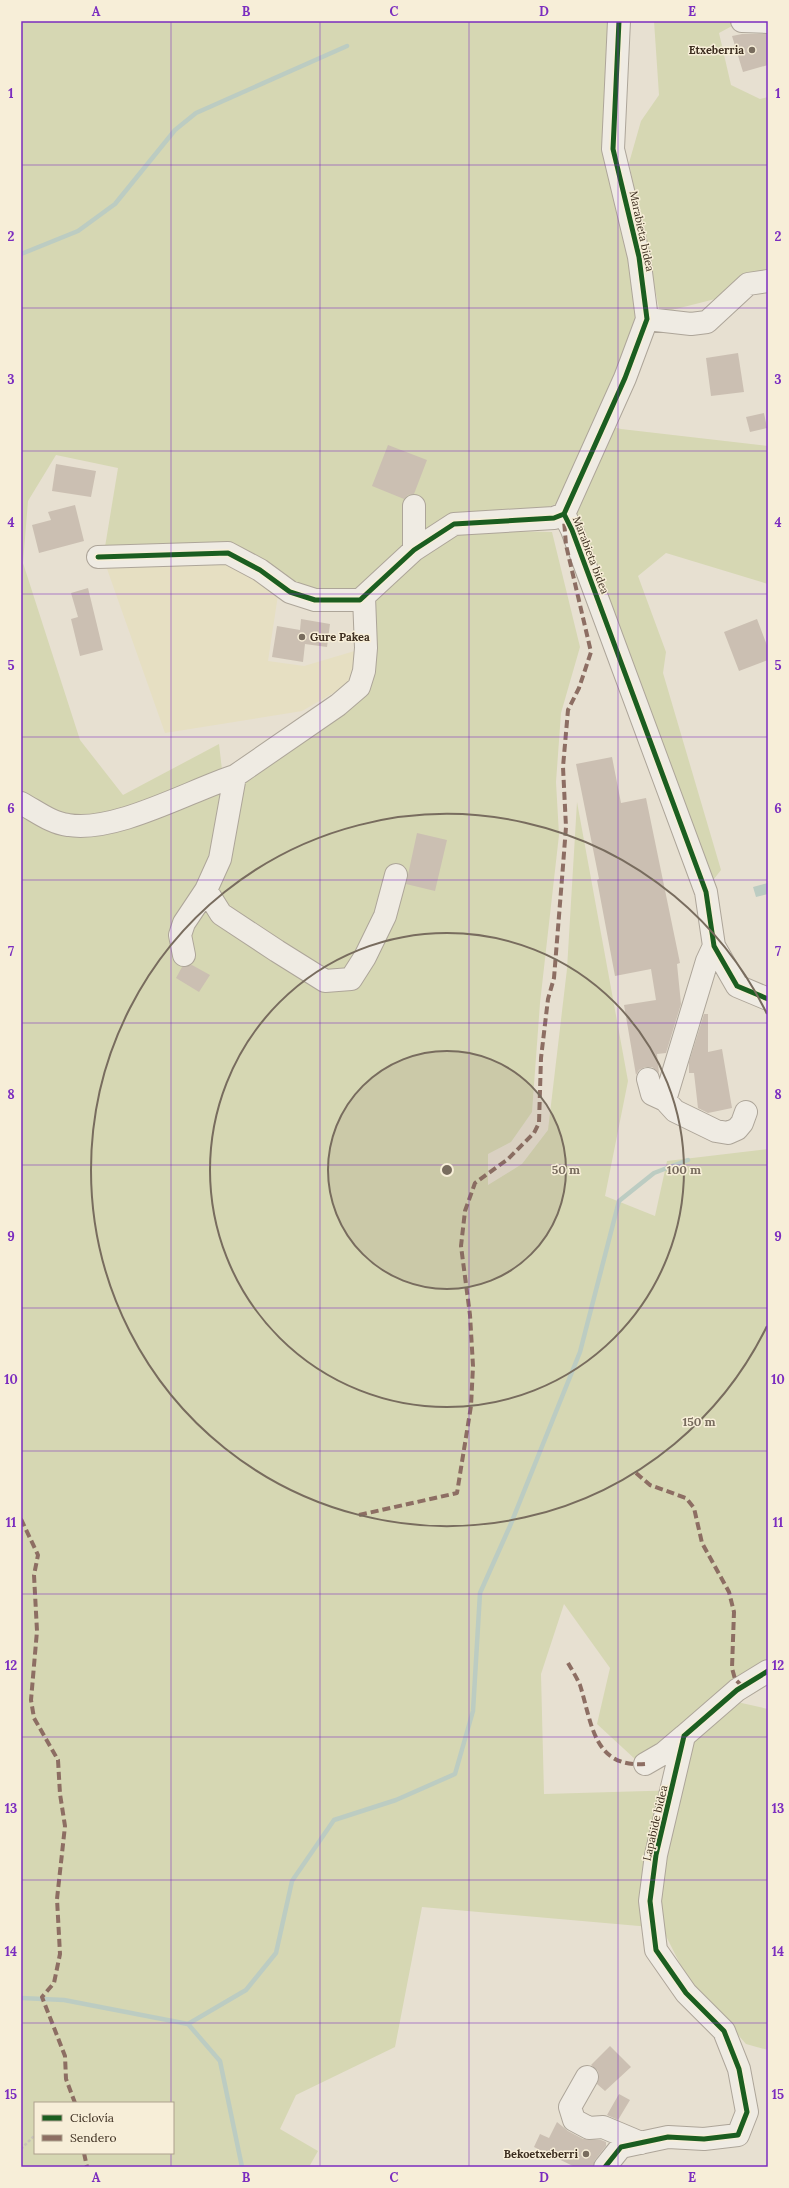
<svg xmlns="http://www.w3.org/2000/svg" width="789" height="2188" font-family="Lora,serif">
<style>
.farmland{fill:#e6dfc2}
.green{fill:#d6d7b3;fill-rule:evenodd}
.water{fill:#bcccc2}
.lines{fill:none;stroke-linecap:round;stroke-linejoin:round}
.stream{stroke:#bcccc2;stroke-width:4.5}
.building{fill:#cbbfb2}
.minor-casing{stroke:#ada599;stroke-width:24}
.path{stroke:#c8c2b9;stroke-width:2.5;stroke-dasharray:3 2;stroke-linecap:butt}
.minor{stroke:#efebe3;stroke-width:22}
.quiet{stroke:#8d6e63;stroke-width:4;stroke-dasharray:8 4;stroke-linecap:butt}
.cycleway-casing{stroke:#f7eed8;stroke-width:8}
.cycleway{stroke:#1b5e20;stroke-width:5}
.grid{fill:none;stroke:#7b2cbf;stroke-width:1;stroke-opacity:0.55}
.ring{fill:none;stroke:#786c5e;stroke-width:2}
.poi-dot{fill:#786c5e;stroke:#f7eed8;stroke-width:1.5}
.labels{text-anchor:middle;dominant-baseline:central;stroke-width:3;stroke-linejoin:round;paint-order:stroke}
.poi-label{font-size:11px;font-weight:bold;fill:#3d2e20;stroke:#f7eed8;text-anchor:end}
.street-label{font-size:11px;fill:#3d2e20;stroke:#f7eed8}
.centre{fill:#786c5e;stroke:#f7eed8;stroke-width:2}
.ring-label{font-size:12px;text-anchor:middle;font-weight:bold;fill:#786c5e;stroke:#f7eed8;stroke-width:3;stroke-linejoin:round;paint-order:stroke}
.neatline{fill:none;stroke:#7b2cbf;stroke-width:1.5}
.grid-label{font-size:13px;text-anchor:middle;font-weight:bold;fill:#7b2cbf}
</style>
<rect width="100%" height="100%" fill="#e7e0d1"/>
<path class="farmland" d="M226 562 278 595 268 661 304 666 358 650 354 681 302 711 165 733 106 566Z"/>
<path class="green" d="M21 21H616L610 149 639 318 559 503 539 511 452 515 366 585 349 592 312 593 239 551 105 547 118 468 56 455 28 501 23 563 80 740 123 795 219 744 224 787 355 702 370 605 419 556 462 530 552 532 580 647 561 713 556 782 559 835 540 1003 532 1112 511 1142 488 1154V1185L522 1164 548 1130 567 969 577 802 628 1081 605 1196 655 1216 667 1161 768 1149V1665L748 1671 636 1760 597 1724 610 1668 564 1604 541 1674 544 1794 682 1790 692 1738 737 1702 768 1709V2050L746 2044 685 1974 662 1928 422 1907 395 2047 296 2095 280 2129 318 2151 309 2167H21ZM35 2103H173V2153H35Z
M654 21H730L732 26 719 33 731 85 760 99 768 97V276L727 296 660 313 629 163 641 121 659 95Z
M610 426 621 429 768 446V584L666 553 638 576 666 652 663 673 721 870 710 884 573 514Z"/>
<path class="water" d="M768 883V894L756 897 753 887Z"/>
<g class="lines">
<path class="stream" d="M21 254 78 231 115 204 175 130 196 113 347 46
M21 1998 64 2000 188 2024 220 2061 242 2167
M188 2024 246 1990 276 1953 292 1881 334 1820 396 1800 455 1774 473 1711 480 1593 510 1526 580 1352 619 1201 654 1173 688 1160"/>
</g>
<path class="building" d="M742 34H768V65L743 72 732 36Z
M738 353 744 392 711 396 706 358Z
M764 413 767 428 750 432 746 417Z
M388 445 427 460 414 494 408 495 404 499 372 486Z
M56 464 96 471 91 497 52 491Z
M75 505 84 541 39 553 32 525 51 520 48 512Z
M88 588 103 650 80 656 71 619 78 617 71 593Z
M301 619 330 624 327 647 305 644 303 662 272 657 277 626 300 630Z
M757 619 768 648V660L739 671 724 632Z
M612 757 621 803 646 798 680 963 677 964 681 1004 666 1053 657 1054 659 1073 652 1067H645L639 1070 636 1075 624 1005 656 1000 651 969 615 976 597 880 599 879 576 764Z
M417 833 447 840 435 891 406 884Z
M192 965 210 975 199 992 176 978 182 967Z
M704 1014H708V1052L722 1049 732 1108 708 1113 698 1108 694 1073H689V1062Z
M610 2046 631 2067 605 2091 597 2084 599 2077 598 2071 591 2065Z
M619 2094 630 2100 618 2120 607 2115Z
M557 2122 568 2131 583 2139 601 2140 606 2142V2146L595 2160 593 2167H575L534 2147 540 2134 549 2138Z"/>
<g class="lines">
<g class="minor-casing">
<path id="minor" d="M619 21 613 149 639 257 647 319 625 378 564 514 572 530 706 892 714 946 737 986 768 999
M742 21 768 22
M647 319 691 324 707 322 748 284 768 281
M414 506V550
M98 557 228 553 260 570 290 592 315 600H360L414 550 454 524 554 518 564 514
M21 803C36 811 51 823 68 825 115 833 189 791 235 776
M206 890 221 914 277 951 325 981 351 979 365 957 385 916 396 875
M184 955 180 935 184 923 206 890 220 859 235 776 338 705 359 687 364 671 366 648 364 597
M648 1079 652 1094 665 1100 675 1111 716 1131 728 1133 737 1129 742 1123 746 1112
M665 1100 707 961 714 946
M645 1764 664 1753 684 1736
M587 2077 570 2107 574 2120 589 2128 603 2127 641 2143
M605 2167 621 2147 668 2137 704 2139 738 2135 747 2112 739 2069 724 2031 686 1993 656 1950 650 1901 656 1855 684 1736 737 1690 768 1671"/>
</g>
<path class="path" d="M21 2149 35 2135"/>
<use href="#minor" class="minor"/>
<path class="quiet" d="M636 1473 650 1485 686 1498 694 1508 702 1543 729 1592 734 1612 732 1668 735 1679 743 1687
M359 1515 457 1493 471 1406 473 1366 470 1315 461 1246 465 1211 475 1183 508 1159 534 1133 539 1123 541 1058 548 999 554 978 563 866 566 827 563 767 568 710 579 688 591 652 566 545 564 520
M21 1519 38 1555 34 1575 37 1631 31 1700 34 1718 58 1760 60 1794 65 1826 57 1899 60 1954 54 1983 42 1997 65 2056 66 2079 75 2103
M568 1663C572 1670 577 1678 580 1685 592 1723 593 1768 645 1764
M84 2153 87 2167"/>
<g class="cycleway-casing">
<path id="cycleway" d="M619 21 613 149 639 257 647 319 625 378 564 514 572 530 706 892 714 946 737 986 768 999
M98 557 228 553 260 570 290 592 315 600H360L414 550 454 524 554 518 564 514
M605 2167 621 2147 668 2137 704 2139 738 2135 747 2112 739 2069 724 2031 686 1993 656 1950 650 1901 656 1855 684 1736 737 1690 768 1671"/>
</g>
<use href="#cycleway" class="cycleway"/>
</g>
<path class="grid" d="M171 21V2103M320 21V2167M469 21V2167M618 21V2167M21 165H768M21 308H768M21 451H768M21 594H768M21 737H768M21 880H768M21 1023H768M21 1165H768M21 1308H768M21 1451H768M21 1594H768M21 1737H768M21 1880H768M21 2023H768M171 2153V2167"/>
<circle cx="447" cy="1170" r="119" fill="#786c5e" fill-opacity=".12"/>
<g class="ring">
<circle cx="447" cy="1170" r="119"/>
<circle cx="447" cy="1170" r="237"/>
<path d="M767 1326A356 356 0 1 1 767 1014"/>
</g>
<g class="poi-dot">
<circle cx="752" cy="50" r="4"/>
<circle cx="302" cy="637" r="4"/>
<circle cx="586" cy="2154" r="4"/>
</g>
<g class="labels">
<g class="poi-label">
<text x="744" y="50">Etxeberria</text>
<text x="310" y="637" text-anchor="start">Gure Pakea</text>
<text x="578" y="2154">Bekoetxeberri</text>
</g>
<g class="street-label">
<text transform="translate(642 231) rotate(78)">Marabieta bidea</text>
<text transform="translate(591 555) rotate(69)">Marabieta bidea</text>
<text transform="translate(655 1823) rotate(-77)">Lapabide bidea</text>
</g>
</g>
<circle cx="447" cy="1170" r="6" class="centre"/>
<g class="ring-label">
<text x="566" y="1174">50 m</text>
<text x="684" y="1174">100 m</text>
<text x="699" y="1426">150 m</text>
</g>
<rect width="789" height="2188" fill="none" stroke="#f7eed8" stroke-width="44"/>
<rect x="34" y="2102" width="140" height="52" fill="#f7eed8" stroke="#ada18e"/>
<rect x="42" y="2115" width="20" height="6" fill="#1b5e20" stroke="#ada18e"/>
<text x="70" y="2122" font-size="12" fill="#3d2e20">Ciclovía</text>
<rect x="42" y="2135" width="20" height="6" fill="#8d6e63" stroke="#ada18e"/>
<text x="70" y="2142" font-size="12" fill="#3d2e20">Sendero</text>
<rect x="22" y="22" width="745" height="2144" class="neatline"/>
<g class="grid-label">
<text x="96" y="16">A</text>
<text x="246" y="16">B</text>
<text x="394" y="16">C</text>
<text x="544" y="16">D</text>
<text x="692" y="16">E</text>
<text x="11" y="98">1</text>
<text x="778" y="98">1</text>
<text x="11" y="241">2</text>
<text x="778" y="241">2</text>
<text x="11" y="384">3</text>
<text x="778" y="384">3</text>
<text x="11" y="527">4</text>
<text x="778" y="527">4</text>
<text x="11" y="670">5</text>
<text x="778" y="670">5</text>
<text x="11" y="813">6</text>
<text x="778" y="813">6</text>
<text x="11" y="956">7</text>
<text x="778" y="956">7</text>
<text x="11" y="1099">8</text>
<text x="778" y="1099">8</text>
<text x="11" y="1241">9</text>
<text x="778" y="1241">9</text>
<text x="11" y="1384">10</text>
<text x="778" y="1384">10</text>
<text x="11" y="1527">11</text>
<text x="778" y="1527">11</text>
<text x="11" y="1670">12</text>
<text x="778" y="1670">12</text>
<text x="11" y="1813">13</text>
<text x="778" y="1813">13</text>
<text x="11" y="1956">14</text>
<text x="778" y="1956">14</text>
<text x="11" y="2099">15</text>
<text x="778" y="2099">15</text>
<text x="96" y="2182">A</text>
<text x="246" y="2182">B</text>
<text x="394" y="2182">C</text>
<text x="544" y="2182">D</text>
<text x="692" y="2182">E</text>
</g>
</svg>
